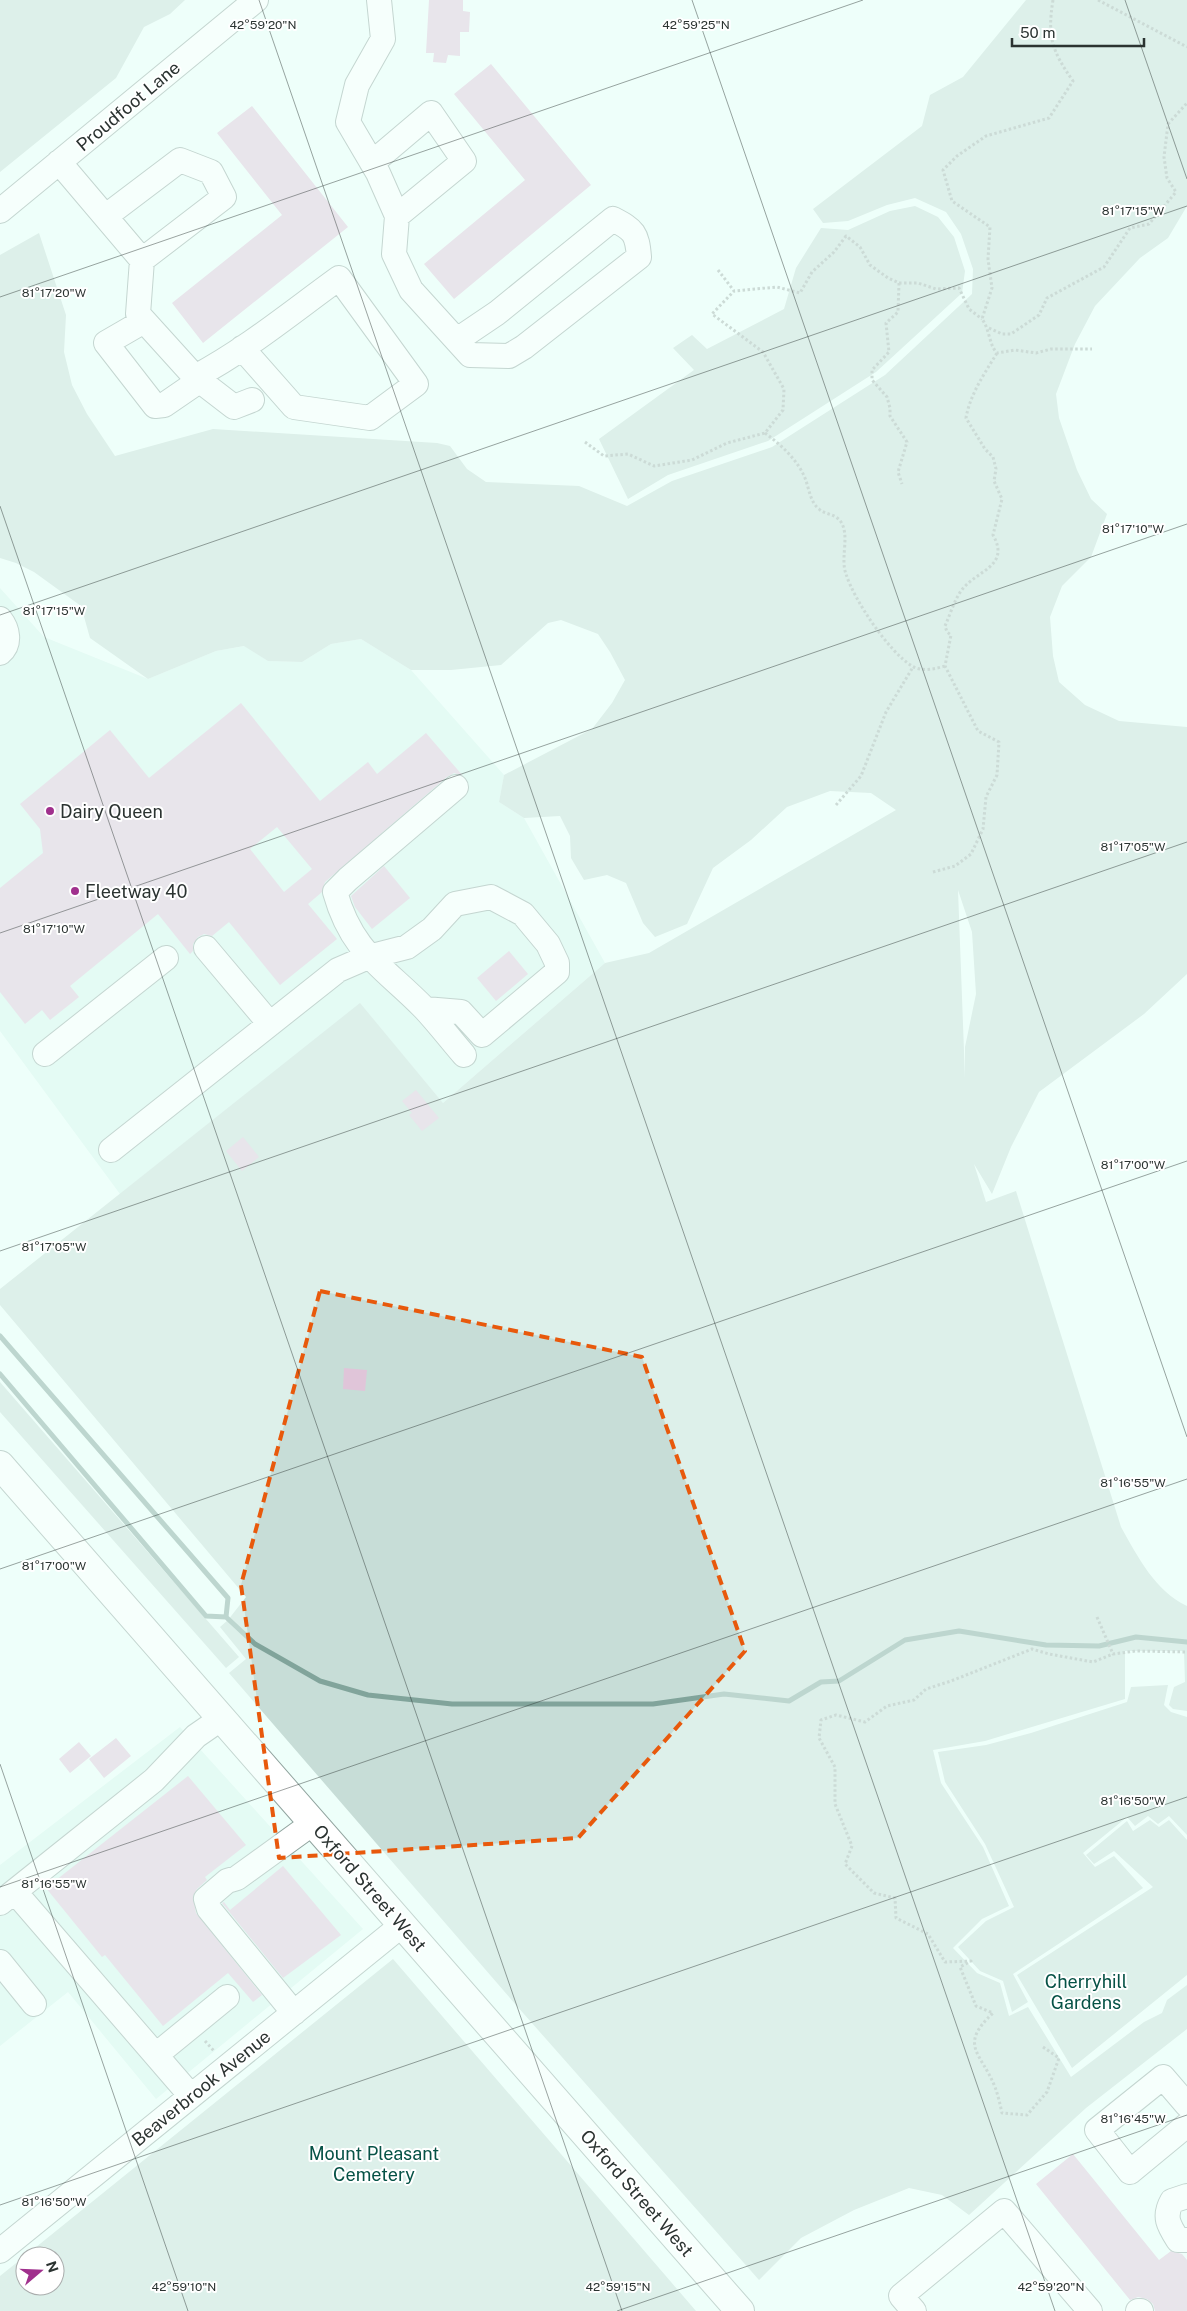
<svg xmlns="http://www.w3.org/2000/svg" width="1187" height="2311" font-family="'Public Sans',sans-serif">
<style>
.built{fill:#d7f5ed}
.green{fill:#c7ddd7;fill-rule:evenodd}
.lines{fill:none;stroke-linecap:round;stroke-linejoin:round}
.stream{stroke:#81a49b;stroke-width:5}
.building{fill:#e0c5d9;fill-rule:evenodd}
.minor-casing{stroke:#91a49f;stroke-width:26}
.major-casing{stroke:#91a49f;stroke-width:30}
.path{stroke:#a2afac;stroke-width:3;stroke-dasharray:2.5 2.5;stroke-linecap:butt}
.minor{stroke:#fff;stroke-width:24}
.major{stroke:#fff;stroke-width:28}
.marked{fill:none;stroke:#e8590c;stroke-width:4;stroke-dasharray:10 6;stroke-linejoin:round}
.ticks{fill:none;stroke:#2b3331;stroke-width:1;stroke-opacity:0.45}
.poi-dot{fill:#a0308d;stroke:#fff;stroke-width:2}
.labels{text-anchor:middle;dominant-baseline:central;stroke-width:4;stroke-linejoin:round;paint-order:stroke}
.street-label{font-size:18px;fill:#2b3331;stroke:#fff}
.poi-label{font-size:18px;fill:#2b3331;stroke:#fff;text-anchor:start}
.park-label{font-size:18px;fill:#065246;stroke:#fff}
.ticks-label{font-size:12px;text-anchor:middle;fill:#2b3331;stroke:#fff;stroke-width:4;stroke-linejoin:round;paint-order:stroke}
</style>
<rect width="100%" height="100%" fill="#eefffa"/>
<path class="built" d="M0 588 44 637 148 679 216 651 245 646 268 661 302 662 331 644 361 639 411 670 504 775 499 802 524 818 605 963 443 1103 360 1004 120 1194 0 1031Z
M180 1727 363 1929 156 2099 68 1992 0 2046V1865Z"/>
<path class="green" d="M0 0H185L170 14 144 27 116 78 0 172Z
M1026 0H1187V206L1168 238 1140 258 1095 306 1075 344 1056 394 1059 418 1077 470 1091 499 1107 514 1091 557 1062 586 1050 617 1053 656 1059 682 1085 705 1119 721 1187 727V974L1144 1014 1039 1092 1011 1147 992 1194 974 1164 986 1202 1016 1191 1121 1527C1138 1557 1155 1591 1187 1606V1711L1173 1709 1169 1705 1174 1687 1185 1682 1184 1651H1125V1699L985 1741 933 1750 941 1783 983 1847 1009 1906 982 1919 953 1948 977 1973 1000 1983 1009 2016 1028 2007 1071 2077 1144 2022 1162 2013 1167 2000 1187 1985V2029L1086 2108 969 2215 942 2195 909 2188 854 2210 801 2238 759 2280 516 2005 229 1673 246 1659 220 1627 228 1620 246 1597 0 1305V1289L360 1003 443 1103 605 963 649 953 896 810 871 793 830 791 787 807 751 840 713 868 687 924 655 937 643 923 626 883 607 875 584 880 571 858 570 836 560 816 524 818 499 802 504 775 592 729 612 703 625 680 610 652 598 634 561 620 548 623 501 665 451 670H411L361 639 331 644 302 662 268 661 244 646 216 651 148 679 90 638 81 606 34 572 16 563 0 558V255L39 233 66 315 64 352 72 385 87 414 115 456 213 429 437 443 450 446 467 469 486 482 579 486 627 506 672 481 772 447 885 375 972 294 973 269 961 234 946 212 915 198 887 205 848 221 823 223 813 209 922 126 930 95 963 77ZM958 890 972 932 976 994 965 1047V1078Z
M915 206 938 217 954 237 965 271 962 293 876 372 768 441 668 475 628 499 599 439 694 370 673 348 692 335 707 349 784 309 796 268 821 228 848 230 890 211Z
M0 1382 239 1657 226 1668 0 1412Z
M1168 1685 1164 1705 1171 1712 1187 1717V1835L1169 1816 1158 1824 1148 1816 1135 1826 1127 1817 1083 1853 1095 1867 1114 1856 1143 1888 1013 1974 1028 2002 1012 2012 1003 1981 980 1971 958 1947 986 1921 1014 1907 985 1844 945 1782 938 1752 986 1745 1031 1733 1127 1702 1131 1687Z
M1150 1820 1159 1827 1169 1820 1187 1840V1975L1072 2068 1017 1975 1153 1887 1114 1851 1094 1864 1086 1855 1127 1821 1133 1831Z
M393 1959 696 2311H0V2276L25 2256V2286H55V2256H25Z"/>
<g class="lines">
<path class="stream" d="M0 1336 228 1598 226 1617
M0 1374 206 1616 226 1617 255 1644 320 1681 368 1695 452 1704H653L724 1694 789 1701 821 1682 839 1681 905 1640 959 1631 1046 1645 1099 1646 1136 1637 1187 1642"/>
</g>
<path class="building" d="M429 0H463V11L470 12 469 32H460V56L448 55 446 63 433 62 434 53H426Z
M491 64 591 185 454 299 424 264 525 180 454 94Z
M252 106 348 227 203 343 172 303 282 215 217 133Z
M241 703 320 801 368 762 377 774 426 733 463 776 454 773 447 777 325 882 322 892 308 904 337 939 280 985 229 922 212 936 204 934 198 937 193 944V951L190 954 158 914 70 986 79 997 50 1020 42 1010 25 1024 0 992V888L43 853 40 829 20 804 110 730 149 778ZM277 827 312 869 284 892 250 849Z
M384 866 410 898 372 929 355 907 351 896Z
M509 951 528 974 496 1001 477 978Z
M416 1090 439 1118 422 1131 409 1115 412 1113 402 1101Z
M243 1137 259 1157 242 1171 226 1151Z
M344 1368 367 1370 365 1391 343 1389Z
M116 1738 131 1756 104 1778 89 1759Z
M79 1742 91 1756 70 1773 59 1759Z
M188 1776 246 1845 205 1877 207 1880 197 1889 193 1896 196 1913 262 1995 253 2002 228 1973 163 2026 105 1955 102 1957 46 1888Z
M283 1866 341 1935 283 1978 222 1903 224 1902 230 1910Z
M1073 2154 1159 2260 1171 2251 1182 2254 1187 2260V2311H1155L1153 2304 1147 2299 1138 2297 1130 2300 1036 2184Z"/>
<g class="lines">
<g class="minor-casing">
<path id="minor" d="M379 0 383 39 357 85 348 122 378 173 397 216 394 254 411 290 470 355 509 356 524 347 639 257C637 233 634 230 613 219L497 313 457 340
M59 162 142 260 138 314 195 377C246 350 292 312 339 278L416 384 370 418 294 407 242 348
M372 163 431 113 464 161 397 216
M0 211 256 0
M106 216 180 160 211 172 224 197 142 260
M144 321 106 343 155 406 164 405 199 381
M195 377 234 407 252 400
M0 619C8 629 11 644 0 653
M456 787 348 879 335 892C352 953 384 967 424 1008 438 1023 451 1040 464 1055
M206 948 270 1024
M45 1054 166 958
M111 1150 338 970 368 957 407 947 432 929 455 904 491 897 523 914 548 944 557 963V972L482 1035 461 1012 425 1009
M15 1892 191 2096
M0 1903 154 1780 196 1736 222 1718
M0 1962 34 2004
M294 2013 209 1909 206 1899 227 1881 237 1878 313 1823
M156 2055 227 1997
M1187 2105 1163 2077 1097 2130 1130 2172 1187 2125
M1187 2196 1172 2201C1163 2217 1169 2226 1178 2240H1187
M0 2251 402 1925
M914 2311 901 2296 1004 2211 1090 2311
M1138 2311H1141"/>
</g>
<g class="major-casing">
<path id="major" d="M0 1465 740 2311"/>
</g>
<path class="path" d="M1053 0C1047 37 1052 51 1073 81L1049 118 986 136 957 156 943 170 952 201 990 227 988 259 992 288 982 319C990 330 989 345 997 353L1015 350 1036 353 1051 349H1092
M1098 0 1187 47
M718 270 734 291 777 287 800 293 812 272 834 252 846 236 860 247 870 265 888 278 899 283H918L936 289 959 288 969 309 982 319
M899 283 898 312 886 323 889 352 872 370V380L887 397 890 408V416L907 442 898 472 902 484
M989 328 1002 334H1011L1039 315 1047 298 1104 267 1130 228 1149 224 1176 192 1167 178 1164 157 1168 124 1187 103
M765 433C781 445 797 459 805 478 809 488 810 502 819 509 825 515 835 513 841 522 850 536 840 558 846 574 854 600 889 652 912 666 921 672 935 669 945 666
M585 442 604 456 628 454 654 466 692 460 727 443 765 433 783 410 784 389 763 352 712 314 734 291
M836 805 861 776 886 712 913 667
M933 872 955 866 971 854 983 829 986 797 997 775 999 742 978 731 945 666 951 635 947 632 945 626C950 615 954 601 961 591 976 570 1011 567 993 535L1002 499 994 481 996 469 993 457 985 449 966 418C970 394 985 373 997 353
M1097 1617 1113 1654 1136 1651 1187 1652
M205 2041 214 2051
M1043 2047 1059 2058 1047 2092 1027 2115 1002 2113C1000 2104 998 2095 995 2087 981 2052 958 2046 993 2013L976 2006 960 1967 971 1961 945 1962 928 1934 896 1918 895 1898 874 1893 845 1864 852 1846 835 1804V1767L819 1738 821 1720 836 1715 865 1722 887 1706 914 1700 926 1689 951 1681 1032 1649 1049 1654 1093 1662 1113 1654"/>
<use href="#minor" class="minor"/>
<use href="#major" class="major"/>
</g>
<path d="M0 0H1187V2311H0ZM320 1291 642 1357 745 1651 578 1838 279 1858 241 1585Z" fill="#eefffa" fill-opacity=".55" fill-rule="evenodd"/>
<path class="marked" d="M320 1291 642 1357 745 1651 578 1838 279 1858 241 1585Z"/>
<path class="ticks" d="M259 0 1055 2311M692 0 1187 1437M1125 0 1187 179M0 297 863 0M0 506 622 2311M0 615 1187 206M0 933 1187 524M0 1251 1187 842M0 1569 1187 1161M0 1764 188 2311M0 1887 1187 1479M0 2205 1187 1797M617 2311 1187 2115"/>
<g class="poi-dot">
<circle cx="50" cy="811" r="5"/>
<circle cx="75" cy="891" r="5"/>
</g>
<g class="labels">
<g class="street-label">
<text transform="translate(128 106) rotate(-40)">Proudfoot Lane</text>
<text transform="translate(370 1888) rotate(49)">Oxford Street West</text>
<text transform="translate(201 2088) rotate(-39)">Beaverbrook Avenue</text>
<text transform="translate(637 2193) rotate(49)">Oxford Street West</text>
</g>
<g class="poi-label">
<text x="60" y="811">Dairy Queen</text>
<text x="85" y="891">Fleetway 40</text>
</g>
<g class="park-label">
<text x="1086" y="1981">Cherryhill<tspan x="1086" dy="21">Gardens</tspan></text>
<text x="374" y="2153">Mount Pleasant<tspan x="374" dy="21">Cemetery</tspan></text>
</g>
</g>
<g class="ticks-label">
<text x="696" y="29">42°59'25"N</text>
<text x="263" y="29">42°59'20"N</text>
<text x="1133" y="215">81°17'15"W</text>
<text x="54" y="297">81°17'20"W</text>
<text x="1133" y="533">81°17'10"W</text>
<text x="54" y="615">81°17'15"W</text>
<text x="1133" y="851">81°17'05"W</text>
<text x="54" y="933">81°17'10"W</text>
<text x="1133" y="1169">81°17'00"W</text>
<text x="54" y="1251">81°17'05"W</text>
<text x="1133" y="1487">81°16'55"W</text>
<text x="54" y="1570">81°17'00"W</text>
<text x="1133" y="1805">81°16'50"W</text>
<text x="54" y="1888">81°16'55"W</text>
<text x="1133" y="2123">81°16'45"W</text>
<text x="54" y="2206">81°16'50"W</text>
<text x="184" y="2291">42°59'10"N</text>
<text x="618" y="2291">42°59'15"N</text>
<text x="1051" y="2291">42°59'20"N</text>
</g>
<g transform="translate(40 2271) rotate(71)"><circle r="24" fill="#ffffff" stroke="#aaadad"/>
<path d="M0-4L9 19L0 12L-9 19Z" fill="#a0308d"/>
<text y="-8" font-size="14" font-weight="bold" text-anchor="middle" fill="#2b3331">N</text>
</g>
<path d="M1012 38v8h132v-8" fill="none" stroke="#2b3331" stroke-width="2.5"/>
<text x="1020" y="38" font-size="15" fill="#2b3331" stroke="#ffffff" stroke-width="4" paint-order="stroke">50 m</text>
</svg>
